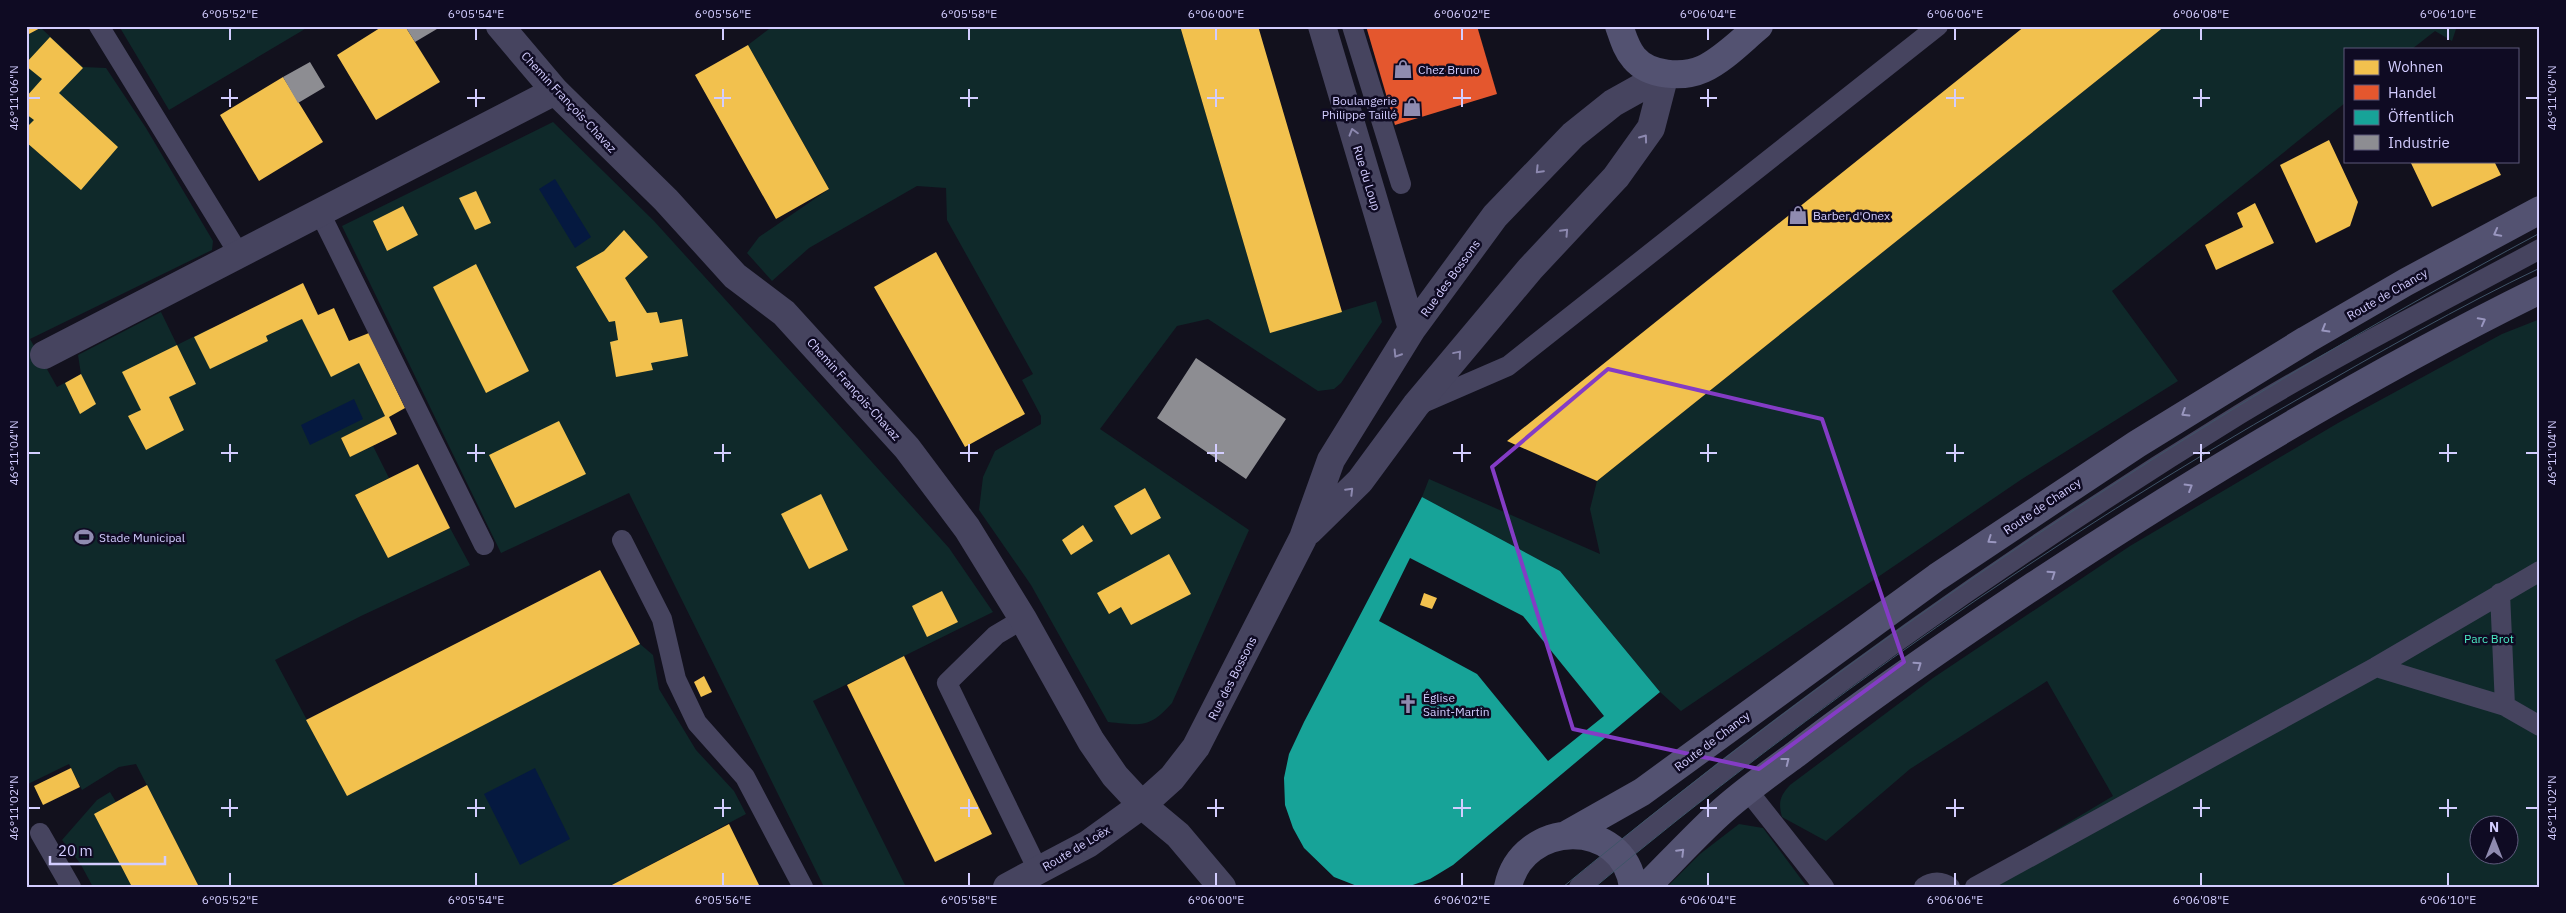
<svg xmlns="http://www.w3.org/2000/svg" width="2566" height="913" font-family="'IBM Plex Sans',sans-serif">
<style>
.green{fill:#0f292a;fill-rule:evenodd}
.water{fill:#051940}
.homes{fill:#f2c14e}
.shops{fill:#e4572e}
.public{fill:#17a398;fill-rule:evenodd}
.industry{fill:#8d8d92}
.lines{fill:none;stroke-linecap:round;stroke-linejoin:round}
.lane{stroke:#46445f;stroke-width:20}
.street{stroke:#46445f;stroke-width:28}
.secondary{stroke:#535271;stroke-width:28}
.tram{stroke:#3f5468;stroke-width:1}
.oneway{stroke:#8c88af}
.oneway2{stroke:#9996bf}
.marked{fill:none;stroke:#843cc5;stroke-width:4;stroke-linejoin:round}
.ticks{fill:none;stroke:#d3cdff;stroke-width:2}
.labels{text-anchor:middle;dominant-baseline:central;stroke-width:5;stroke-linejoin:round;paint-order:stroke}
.poi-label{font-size:12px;fill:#d3cdff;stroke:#0f0b23;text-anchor:start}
.street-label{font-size:12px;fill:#d3cdff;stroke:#0f0b23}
.park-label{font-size:12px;fill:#4debc5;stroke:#0f0b23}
.neatline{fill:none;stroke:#d3cdff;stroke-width:2}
.ticks-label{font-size:12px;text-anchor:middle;fill:#d3cdff}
</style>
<rect width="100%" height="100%" fill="#12111d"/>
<path class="green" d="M119 26H310L169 110Z
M773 26H1180L1270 332 1376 301 1382 322 1341 383 1334 389 1318 391 1208 319 1177 326 1100 429 1249 530 1172 703C1149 729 1141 725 1108 722L1031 585 979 510 983 477 995 451 1041 424V416L1022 380 1033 374 947 220 946 188 917 186 809 248 772 281 747 253 759 237 829 189 748 45Z
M2165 26H2457L2452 41 2435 31 2412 49H2345V103L2112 291 2178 381 2022 479 1681 711 1660 692 1560 571 1422 497 1429 479 1600 554 1590 509 1597 481Z
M41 28 83 67 106 68 146 128 213 241 212 250 30 339 57 387 81 374 78 355 161 312 177 345 211 328 228 360 266 336 302 319 359 363 385 416 341 438 350 457 373 446 389 478 355 495 388 558 450 528 470 565 361 616 275 660 347 795 640 644 653 655 659 689 696 750 734 791 746 814 608 887H199L136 764 119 767 82 790 69 764 26 785V29L29 34Z
M553 122 654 221 811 394 949 548 993 612 813 701 906 887H824L629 493 501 553 342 226Z
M2540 319V887H1965L1963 886 2113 796 2047 681 1910 769 1826 841 1782 817C1778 802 1780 796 1790 785L1933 678 2130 546 2338 423 2502 334ZM2478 826H2508V856H2478Z
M110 792 116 802 95 814 132 887H93L80 863 62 840 97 800Z
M1739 824 1763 828 1807 887H1667L1700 854Z"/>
<path class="water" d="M555 179 591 237 575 248 539 189Z
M354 399 363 419 310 445 301 425Z
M535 768 570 839 520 865 484 794Z"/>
<path class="homes" d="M26 26H44L29 34Z
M383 26H405L440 82 376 120 337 55Z
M1180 26H1258L1342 312 1270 333Z
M2025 26H2165L1597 481 1507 441Z
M50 37 83 68 59 93 118 147 81 190 26 142V128L34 120 26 114V97L42 79 26 66V63Z
M748 45 829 189 776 219 695 75Z
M283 77 323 142 259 181 220 115Z
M2329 140 2358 202 2350 226 2316 243 2280 165Z
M2410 161H2494L2501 175 2432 207Z
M476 191 491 223 475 230 459 198Z
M2255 203 2274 243 2216 270 2205 245 2243 227 2237 213Z
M403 206 418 235 387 251 373 221Z
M624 230 648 257 625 278 647 313 657 312 660 323 682 319 688 356 651 363 653 370 616 377 610 342 618 340 615 321 609 322 576 267 604 251Z
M936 252 1025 414 965 447 874 287Z
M476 264 529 371 486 393 433 287Z
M303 283 318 315 334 308 349 341 369 333 405 408 389 417 397 434 350 457 341 438 385 416 359 363 331 377 302 319 266 336 268 341 210 369 194 337Z
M177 345 196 384 169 397 184 430 146 450 128 416 141 410 122 372Z
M81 374 96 404 80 414 65 383Z
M559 421 586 474 515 508 489 455Z
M418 464 450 528 388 558 355 495Z
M1145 488 1161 518 1131 535 1114 506Z
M821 494 848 550 809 569 781 514Z
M1083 525 1093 541 1071 555 1062 540Z
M1169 554 1191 594 1131 625 1121 607 1109 614 1097 593Z
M600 570 640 644 347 796 306 720Z
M942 591 958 622 927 637 912 606Z
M1424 593 1437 598 1432 609 1420 605Z
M904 656 992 834 935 862 847 685Z
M704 676 712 692 701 697 694 682Z
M71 768 80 787 43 805 34 786Z
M147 785 197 883 199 887H132L94 814Z
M729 824 760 887H608Z"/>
<path class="shops" d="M1366 26H1477L1497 94 1395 125Z"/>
<path class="public" d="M1422 497 1560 571 1660 692 1453 865 1430 879 1407 887 1357 886 1334 877 1304 848 1293 828 1285 805 1284 778 1289 754 1304 722ZM1410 558 1523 616 1604 716 1548 761 1477 674 1379 621Z"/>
<path class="industry" d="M405 26H442L415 42Z
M310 62 325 87 298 103 283 77Z
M1196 358 1286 419 1246 479 1157 418Z"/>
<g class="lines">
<path class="lane" d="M99 26 239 254
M1352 26 1401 184
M320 213 484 545
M1418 405 1508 366 1938 26
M622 540 662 619 676 679 697 723 745 777 803 887
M2500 593 2505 706
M1023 619 996 635 947 683 1038 870
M2376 667 2505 706 2540 726
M1748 791 1824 887
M40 833 71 887
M1579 887C1787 714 2009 556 2240 414 2337 355 2440 303 2540 249
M1924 887C1932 881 1942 881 1950 887
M1975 887 2376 667 2540 571"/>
<path class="street" d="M500 26 555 91 666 200 735 276 784 313 907 448 967 528 1023 619 1091 741 1115 776 1142 805 1178 835 1222 887
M1322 26 1412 329
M44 355 555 91
M1309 531 1360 481 1416 405 1530 269 1616 177 1651 128 1665 74
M1007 887 1088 844 1142 805 1172 778 1196 747 1303 538 1331 460 1412 329 1495 216 1573 135 1613 103 1665 74"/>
<path class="secondary" d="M1619 26C1623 37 1626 49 1634 58 1649 76 1683 78 1703 69 1723 60 1742 40 1759 26
M1566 835 1642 792 1937 577 2137 444 2306 340 2406 282 2540 210
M1508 887C1522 819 1624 817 1633 887
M1646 887C1670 863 1694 837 1719 814 1743 792 1770 773 1796 754 1873 694 1954 639 2035 585 2197 478 2365 376 2540 290"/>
<path class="tram" d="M1563 887C1867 636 2193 419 2540 233
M1595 887C1815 704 2051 540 2300 398 2378 353 2458 307 2540 268"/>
</g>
<defs><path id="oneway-chevron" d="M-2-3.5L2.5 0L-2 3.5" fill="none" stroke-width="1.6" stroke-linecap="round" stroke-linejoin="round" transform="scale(1.25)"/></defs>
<g class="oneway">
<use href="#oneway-chevron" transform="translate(1353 132) rotate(-106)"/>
<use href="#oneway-chevron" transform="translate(1644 138) rotate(-54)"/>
<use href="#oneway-chevron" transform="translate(1539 170) rotate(134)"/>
<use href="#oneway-chevron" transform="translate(1565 232) rotate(-47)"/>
<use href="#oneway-chevron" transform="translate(1397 354) rotate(122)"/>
<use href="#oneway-chevron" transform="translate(1458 354) rotate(-50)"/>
<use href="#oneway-chevron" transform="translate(1350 491) rotate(-45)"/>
</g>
<g class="oneway2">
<use href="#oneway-chevron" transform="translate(2497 233) rotate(152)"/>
<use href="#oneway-chevron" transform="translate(2482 321) rotate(-28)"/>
<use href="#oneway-chevron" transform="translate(2325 329) rotate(150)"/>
<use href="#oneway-chevron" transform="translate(2185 413) rotate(148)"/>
<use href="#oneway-chevron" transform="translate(2189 487) rotate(-31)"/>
<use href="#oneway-chevron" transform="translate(1991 540) rotate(146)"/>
<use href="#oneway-chevron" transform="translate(2052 574) rotate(-34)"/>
<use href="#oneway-chevron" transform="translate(1918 665) rotate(-35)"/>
<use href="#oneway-chevron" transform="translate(1786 761) rotate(-38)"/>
<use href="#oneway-chevron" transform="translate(1681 852) rotate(-45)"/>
</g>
<path class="marked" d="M1608 369 1822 419 1904 662 1759 769 1573 729 1492 467Z"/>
<path class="ticks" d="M230 28V40M476 28V40M723 28V40M969 28V40M1216 28V40M1462 28V40M1708 28V40M1955 28V40M2201 28V40M2448 28V40M230 89V107M476 89V107M723 89V107M969 89V107M1216 89V107M1462 89V107M1708 89V107M1955 89V107M2201 89V107M28 98H40M221 98H238M467 98H485M714 98H731M960 98H978M1207 98H1224M1453 98H1471M1700 98H1717M1946 98H1964M2193 98H2210M2526 98H2538M230 444V462M476 444V462M723 444V462M969 444V462M1216 444V462M1462 444V462M1708 444V462M1955 444V462M2201 444V462M2448 444V462M28 453H40M221 453H238M467 453H485M714 453H731M960 453H978M1207 453H1224M1453 453H1471M1700 453H1717M1946 453H1964M2193 453H2210M2439 453H2457M2526 453H2538M230 799V817M476 799V817M723 799V817M969 799V817M1216 799V817M1462 799V817M1708 799V817M1955 799V817M2201 799V817M2448 799V817M28 808H40M221 808H238M467 808H485M714 808H731M960 808H978M1207 808H1224M1453 808H1471M1700 808H1717M1946 808H1964M2193 808H2210M2439 808H2457M2526 808H2538M230 873V886M476 873V886M723 873V886M969 873V886M1216 873V886M1462 873V886M1708 873V886M1955 873V886M2201 873V886M2448 873V886"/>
<defs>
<g id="shop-bare" transform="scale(1.5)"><path d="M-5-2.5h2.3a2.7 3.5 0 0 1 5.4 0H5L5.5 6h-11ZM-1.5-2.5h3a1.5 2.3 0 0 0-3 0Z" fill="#8f8bb0" stroke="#0f0b23" stroke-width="2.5" paint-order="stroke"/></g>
<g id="stadium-bare" transform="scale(1.5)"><path d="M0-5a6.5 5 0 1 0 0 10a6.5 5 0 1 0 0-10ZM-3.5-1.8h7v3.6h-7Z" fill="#8f8bb0" stroke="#0f0b23" stroke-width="2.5" paint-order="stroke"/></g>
<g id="church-bare" transform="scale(1.5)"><path d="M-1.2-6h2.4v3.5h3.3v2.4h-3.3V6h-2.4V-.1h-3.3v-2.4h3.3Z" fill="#8f8bb0" stroke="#0f0b23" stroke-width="2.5" paint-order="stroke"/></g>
</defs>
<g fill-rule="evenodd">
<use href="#shop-bare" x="1403" y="69"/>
<use href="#shop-bare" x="1412" y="107"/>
<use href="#shop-bare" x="1798" y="215"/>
<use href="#stadium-bare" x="84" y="537"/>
<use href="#church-bare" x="1408" y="704"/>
</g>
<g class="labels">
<g class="poi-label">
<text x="1418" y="69">Chez Bruno</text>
<text x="1397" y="100" text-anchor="end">Boulangerie<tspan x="1397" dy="14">Philippe Taillé</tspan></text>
<text x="1813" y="215">Barber d'Onex</text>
<text x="99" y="537">Stade Municipal</text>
<text x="1423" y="697">Église<tspan x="1423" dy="14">Saint-Martin</tspan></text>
</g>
<g class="street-label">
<text transform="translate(569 102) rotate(47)">Chemin François-Chavaz</text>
<text transform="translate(1367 178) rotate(73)">Rue du Loup</text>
<text transform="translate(1450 278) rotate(-54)">Rue des Bossons</text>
<text transform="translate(2387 294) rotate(-30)">Route de Chancy</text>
<text transform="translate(854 389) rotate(48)">Chemin François-Chavaz</text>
<text transform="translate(2042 506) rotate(-34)">Route de Chancy</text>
<text transform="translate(1232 678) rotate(-63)">Rue des Bossons</text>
<text transform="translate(1712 741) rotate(-37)">Route de Chancy</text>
<text transform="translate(1076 848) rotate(-31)">Route de Loëx</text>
</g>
<g class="park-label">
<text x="2489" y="638">Parc Brot</text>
</g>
</g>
<rect width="2566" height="913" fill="none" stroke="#0f0b23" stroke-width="55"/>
<rect x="2344" y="48" width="175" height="115" fill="#0f0b23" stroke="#5d597b"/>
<rect x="2354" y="60" width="25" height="15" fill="#f2c14e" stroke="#5d597b"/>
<text x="2388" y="72" font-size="15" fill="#d3cdff">Wohnen</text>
<rect x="2354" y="85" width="25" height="15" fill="#e4572e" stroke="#5d597b"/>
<text x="2388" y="98" font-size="15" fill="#d3cdff">Handel</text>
<rect x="2354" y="110" width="25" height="15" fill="#17a398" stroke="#5d597b"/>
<text x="2388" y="122" font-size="15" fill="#d3cdff">Öffentlich</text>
<rect x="2354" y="135" width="25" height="15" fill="#8d8d92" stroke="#5d597b"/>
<text x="2388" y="148" font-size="15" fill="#d3cdff">Industrie</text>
<g transform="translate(2494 840)"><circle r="24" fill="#0f0b23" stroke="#5d597b"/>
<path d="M0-4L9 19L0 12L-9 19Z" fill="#8f8bb0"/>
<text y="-8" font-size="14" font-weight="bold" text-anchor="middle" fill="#d3cdff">N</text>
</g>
<path d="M50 856v8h115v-8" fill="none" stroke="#d3cdff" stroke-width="2.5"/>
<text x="58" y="856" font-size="15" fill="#d3cdff" stroke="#0f0b23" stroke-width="4" paint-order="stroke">20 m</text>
<rect x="28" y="28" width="2510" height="858" class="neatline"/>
<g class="ticks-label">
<text x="230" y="18">6°05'52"E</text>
<text x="476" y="18">6°05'54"E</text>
<text x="723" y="18">6°05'56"E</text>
<text x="969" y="18">6°05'58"E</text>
<text x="1216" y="18">6°06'00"E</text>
<text x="1462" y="18">6°06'02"E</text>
<text x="1708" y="18">6°06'04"E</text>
<text x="1955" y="18">6°06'06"E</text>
<text x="2201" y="18">6°06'08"E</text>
<text x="2448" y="18">6°06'10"E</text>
<text transform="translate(14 98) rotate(-90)" y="4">46°11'06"N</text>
<text transform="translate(2552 98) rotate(-90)" y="4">46°11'06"N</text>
<text transform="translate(14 453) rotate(-90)" y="4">46°11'04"N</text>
<text transform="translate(2552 453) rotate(-90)" y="4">46°11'04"N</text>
<text transform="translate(14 808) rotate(-90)" y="4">46°11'02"N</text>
<text transform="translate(2552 808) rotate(-90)" y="4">46°11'02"N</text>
<text x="230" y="904">6°05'52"E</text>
<text x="476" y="904">6°05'54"E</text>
<text x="723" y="904">6°05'56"E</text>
<text x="969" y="904">6°05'58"E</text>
<text x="1216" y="904">6°06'00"E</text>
<text x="1462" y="904">6°06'02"E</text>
<text x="1708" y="904">6°06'04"E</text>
<text x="1955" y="904">6°06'06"E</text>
<text x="2201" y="904">6°06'08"E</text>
<text x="2448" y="904">6°06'10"E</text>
</g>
</svg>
